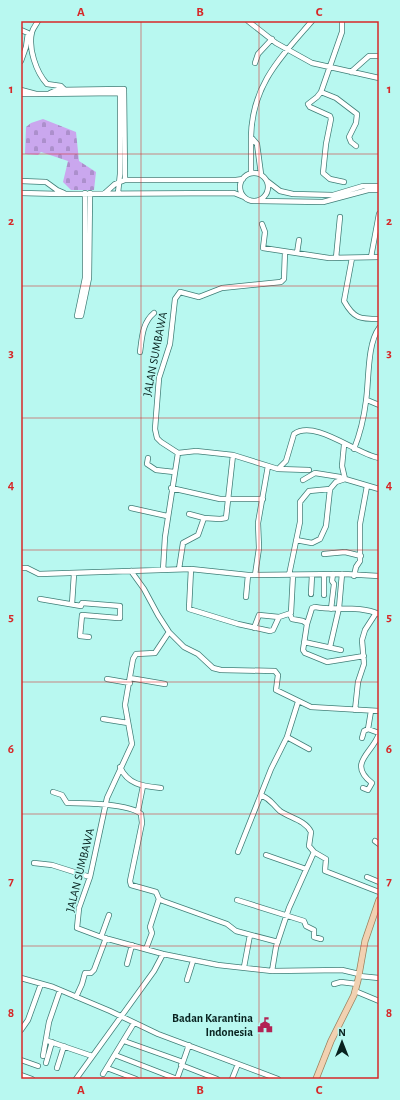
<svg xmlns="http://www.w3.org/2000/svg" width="400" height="1100" font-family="'Alegreya Sans',sans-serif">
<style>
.cemetery{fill:url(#cemetery-stones)}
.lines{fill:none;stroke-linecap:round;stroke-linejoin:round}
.minor-casing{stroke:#407e77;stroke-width:6}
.major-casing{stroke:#9a805c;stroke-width:7}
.minor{stroke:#fff;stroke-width:4.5}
.major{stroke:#f1d1b1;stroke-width:5.5}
.grid{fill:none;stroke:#d62828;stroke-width:1;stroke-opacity:0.55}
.labels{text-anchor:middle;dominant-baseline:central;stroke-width:3.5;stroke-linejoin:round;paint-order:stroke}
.street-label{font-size:12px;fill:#08221f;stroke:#b8f8f0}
.poi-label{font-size:12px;font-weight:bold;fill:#08221f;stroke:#b8f8f0;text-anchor:end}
.neatline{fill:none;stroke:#d62828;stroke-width:1.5}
.grid-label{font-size:13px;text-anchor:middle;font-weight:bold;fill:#d62828}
</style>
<defs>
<pattern id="cemetery-stones" width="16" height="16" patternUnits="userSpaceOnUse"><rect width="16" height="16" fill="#caa7ee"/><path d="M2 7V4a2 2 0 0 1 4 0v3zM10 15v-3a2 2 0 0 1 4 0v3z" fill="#ac8fcc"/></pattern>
</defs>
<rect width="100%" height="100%" fill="#b8f8f0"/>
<path class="cemetery" d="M43 119 76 132 79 161 96 172 94 190H71L63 182 68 161 41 152 38 155 25 154 26 127 31 123Z"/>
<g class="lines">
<g class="minor-casing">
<path id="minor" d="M38 21C36 25 33 28 32 32 28 48 36 72 47 84L61 86 65 90
M248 21 276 43 312 63 379 78
M342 21V32L321 92 317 97 308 104 310 107 330 116 331 119 326 144 323 173 330 179 344 182
M21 30 28 33 26 47 21 61
M255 63 258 54 272 39
M351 72 369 56H379
M21 90 36 94H21
M321 92 336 98 357 114 356 123 349 137 351 142 356 146
M50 93 57 90 124 89 125 180
M36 94 120 93V174L118 193
M251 137C252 85 280 58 312 21
M251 173V137L257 144 261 174
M240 187a14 14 0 1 1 28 0a14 14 0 1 1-28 0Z
M21 181 46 182 57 190 64 193
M267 181 280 191 293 194 333 195 363 186H379
M21 193 60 194 234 193 244 197
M85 193V278L77 316H81L89 278 90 193
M105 193 115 184 125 180H236L243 179
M258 201 323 202 368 190H379
M262 224 265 232 263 248 329 258 379 257
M297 253 299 240
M371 257 379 214
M336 258 340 217
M352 258 344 301C354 319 360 319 379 319
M140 352C142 338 142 323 154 313
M367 400 379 405
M354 449C360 434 364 417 366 401 369 381 367 344 379 328
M178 453 161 442 157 438 155 429 159 378 170 344 175 299 180 292 199 297 222 288 281 282 284 279 285 252
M178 453 196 451 233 455 278 469 286 461 294 434C315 419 356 454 379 458
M148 458 147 464 156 470 174 472
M278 469 309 470
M345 479 379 489
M303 480 315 473 340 477 339 481
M171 488 220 499H263
M131 508 167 516
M189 514 204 518
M296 540 312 543 320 539 326 526 330 489
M324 554 345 552 361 556
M21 568H27L39 574 191 569 248 575 344 574 379 576
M179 569 183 543 198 535 204 518 220 519 226 518 233 455
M191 569 189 609 238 624 270 631 273 630 279 617 291 613 293 575
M163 570 165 537 178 453
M131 571 144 589 158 615 169 632 184 647 198 654 213 668 221 670 275 671 278 675 276 690 311 707 379 711
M324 574V595
M255 575 259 548 258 523 268 466
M289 575 300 522V502L309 491 330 489 336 482 345 479 342 466 344 445
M354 576 356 567 360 561V524L367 486
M311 594 312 575
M246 597 248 575
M40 599 81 606 82 603 120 606V618H118L82 615 80 636 89 637
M72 604 74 574
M331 609 334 584 332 581 333 574
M290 614 292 619 303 621 307 624 303 650 305 653 327 662 364 656
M307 624 312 608 315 607C336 611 358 605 379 614
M254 628 259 615 279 617
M169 632 155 653 136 654 133 659 125 705 132 744 107 798 90 877 79 908 77 928 101 937 163 954 218 965 272 971 342 970 359 974
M304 642 341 650
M330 647 339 608 342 574
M130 678 165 684
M107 679 130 683
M355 710 358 682 364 664 362 640 365 630 376 613
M103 719 128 723
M368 729 379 733
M287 737 309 749
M362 738 364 731 368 729 371 711
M120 767C128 785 143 786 161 788
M363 788 368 790 372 783C347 763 372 754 379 734
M53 792 62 795 67 803H70C85 803 130 804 141 814L142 823 130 881 131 885 156 892 159 899 163 901 227 924 236 931 278 942
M261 795C272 800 272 804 280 811 290 818 305 820 311 832L309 846 314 852 289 908 276 947 272 971
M138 811 143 786
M375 841 379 844
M238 852 271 769 287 737 298 702
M314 852 326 859 325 871 379 892
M266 855 306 869
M34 863 52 865 90 877
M367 877 379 882
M237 900 304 921 306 926 314 930V937L321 939
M101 937 109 915
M146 949 152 933 150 927 159 899
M127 964 132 945
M244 967 250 935
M359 976 379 978
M21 978 53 987 110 1011 158 1034 278 1079
M187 980 193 961
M334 984 341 982 357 984
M355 991 379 1001
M76 997 82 984 85 973H91L94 970 106 938
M21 1030 28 1020 41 984
M48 1041 92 1056
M124 1041 183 1062
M115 1055 177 1079
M43 1056 49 1022 60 990
M21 1060 38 1066
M46 1063 52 1042
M181 1065 217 1079
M57 1068 64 1046
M107 1068 136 1079
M103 1074 134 1023
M21 1075 32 1079
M76 1079 154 971 163 954
M177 1079 189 1045
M232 1079 238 1064"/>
</g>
<g class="major-casing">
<path id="major" d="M316 1079 331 1041 354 995 358 980 365 941 379 900"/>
</g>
<use href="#minor" class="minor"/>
<use href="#major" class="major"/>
</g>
<path class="grid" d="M141 21V1079M259 21V1079M21 154H379M21 286H379M21 418H379M21 550H379M21 682H379M21 814H379M21 946H379"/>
<defs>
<g id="civic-bare" transform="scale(1.2)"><path d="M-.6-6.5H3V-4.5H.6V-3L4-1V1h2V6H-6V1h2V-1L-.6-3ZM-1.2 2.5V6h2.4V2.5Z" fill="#b22354" stroke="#b8f8f0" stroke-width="2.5" paint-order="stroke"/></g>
</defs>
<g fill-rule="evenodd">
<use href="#civic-bare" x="265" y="1025"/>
</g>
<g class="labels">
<g class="street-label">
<text transform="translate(155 354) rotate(-79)">JALAN SUMBAWA</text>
<text transform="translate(80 870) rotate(-76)">JALAN SUMBAWA</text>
</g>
<g class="poi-label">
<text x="253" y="1018">Badan Karantina<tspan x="253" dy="14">Indonesia</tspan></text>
</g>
</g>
<rect width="400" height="1100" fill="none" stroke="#b8f8f0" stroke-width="44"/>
<g transform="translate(342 1042)" stroke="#b8f8f0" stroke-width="3" paint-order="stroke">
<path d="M0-3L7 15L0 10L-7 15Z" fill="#08221f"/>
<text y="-6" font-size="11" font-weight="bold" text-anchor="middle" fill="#08221f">N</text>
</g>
<rect x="22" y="22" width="356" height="1056" class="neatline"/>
<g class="grid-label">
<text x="81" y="16">A</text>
<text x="200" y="16">B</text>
<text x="319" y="16">C</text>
<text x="11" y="93">1</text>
<text x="389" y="93">1</text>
<text x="11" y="225">2</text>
<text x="389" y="225">2</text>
<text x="11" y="357">3</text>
<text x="389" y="357">3</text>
<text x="11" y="489">4</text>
<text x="389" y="489">4</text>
<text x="11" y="621">5</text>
<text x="389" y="621">5</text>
<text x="11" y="753">6</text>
<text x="389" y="753">6</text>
<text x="11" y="885">7</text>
<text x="389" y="885">7</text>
<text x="11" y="1017">8</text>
<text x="389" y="1017">8</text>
<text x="81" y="1094">A</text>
<text x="200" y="1094">B</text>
<text x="319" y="1094">C</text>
</g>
</svg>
